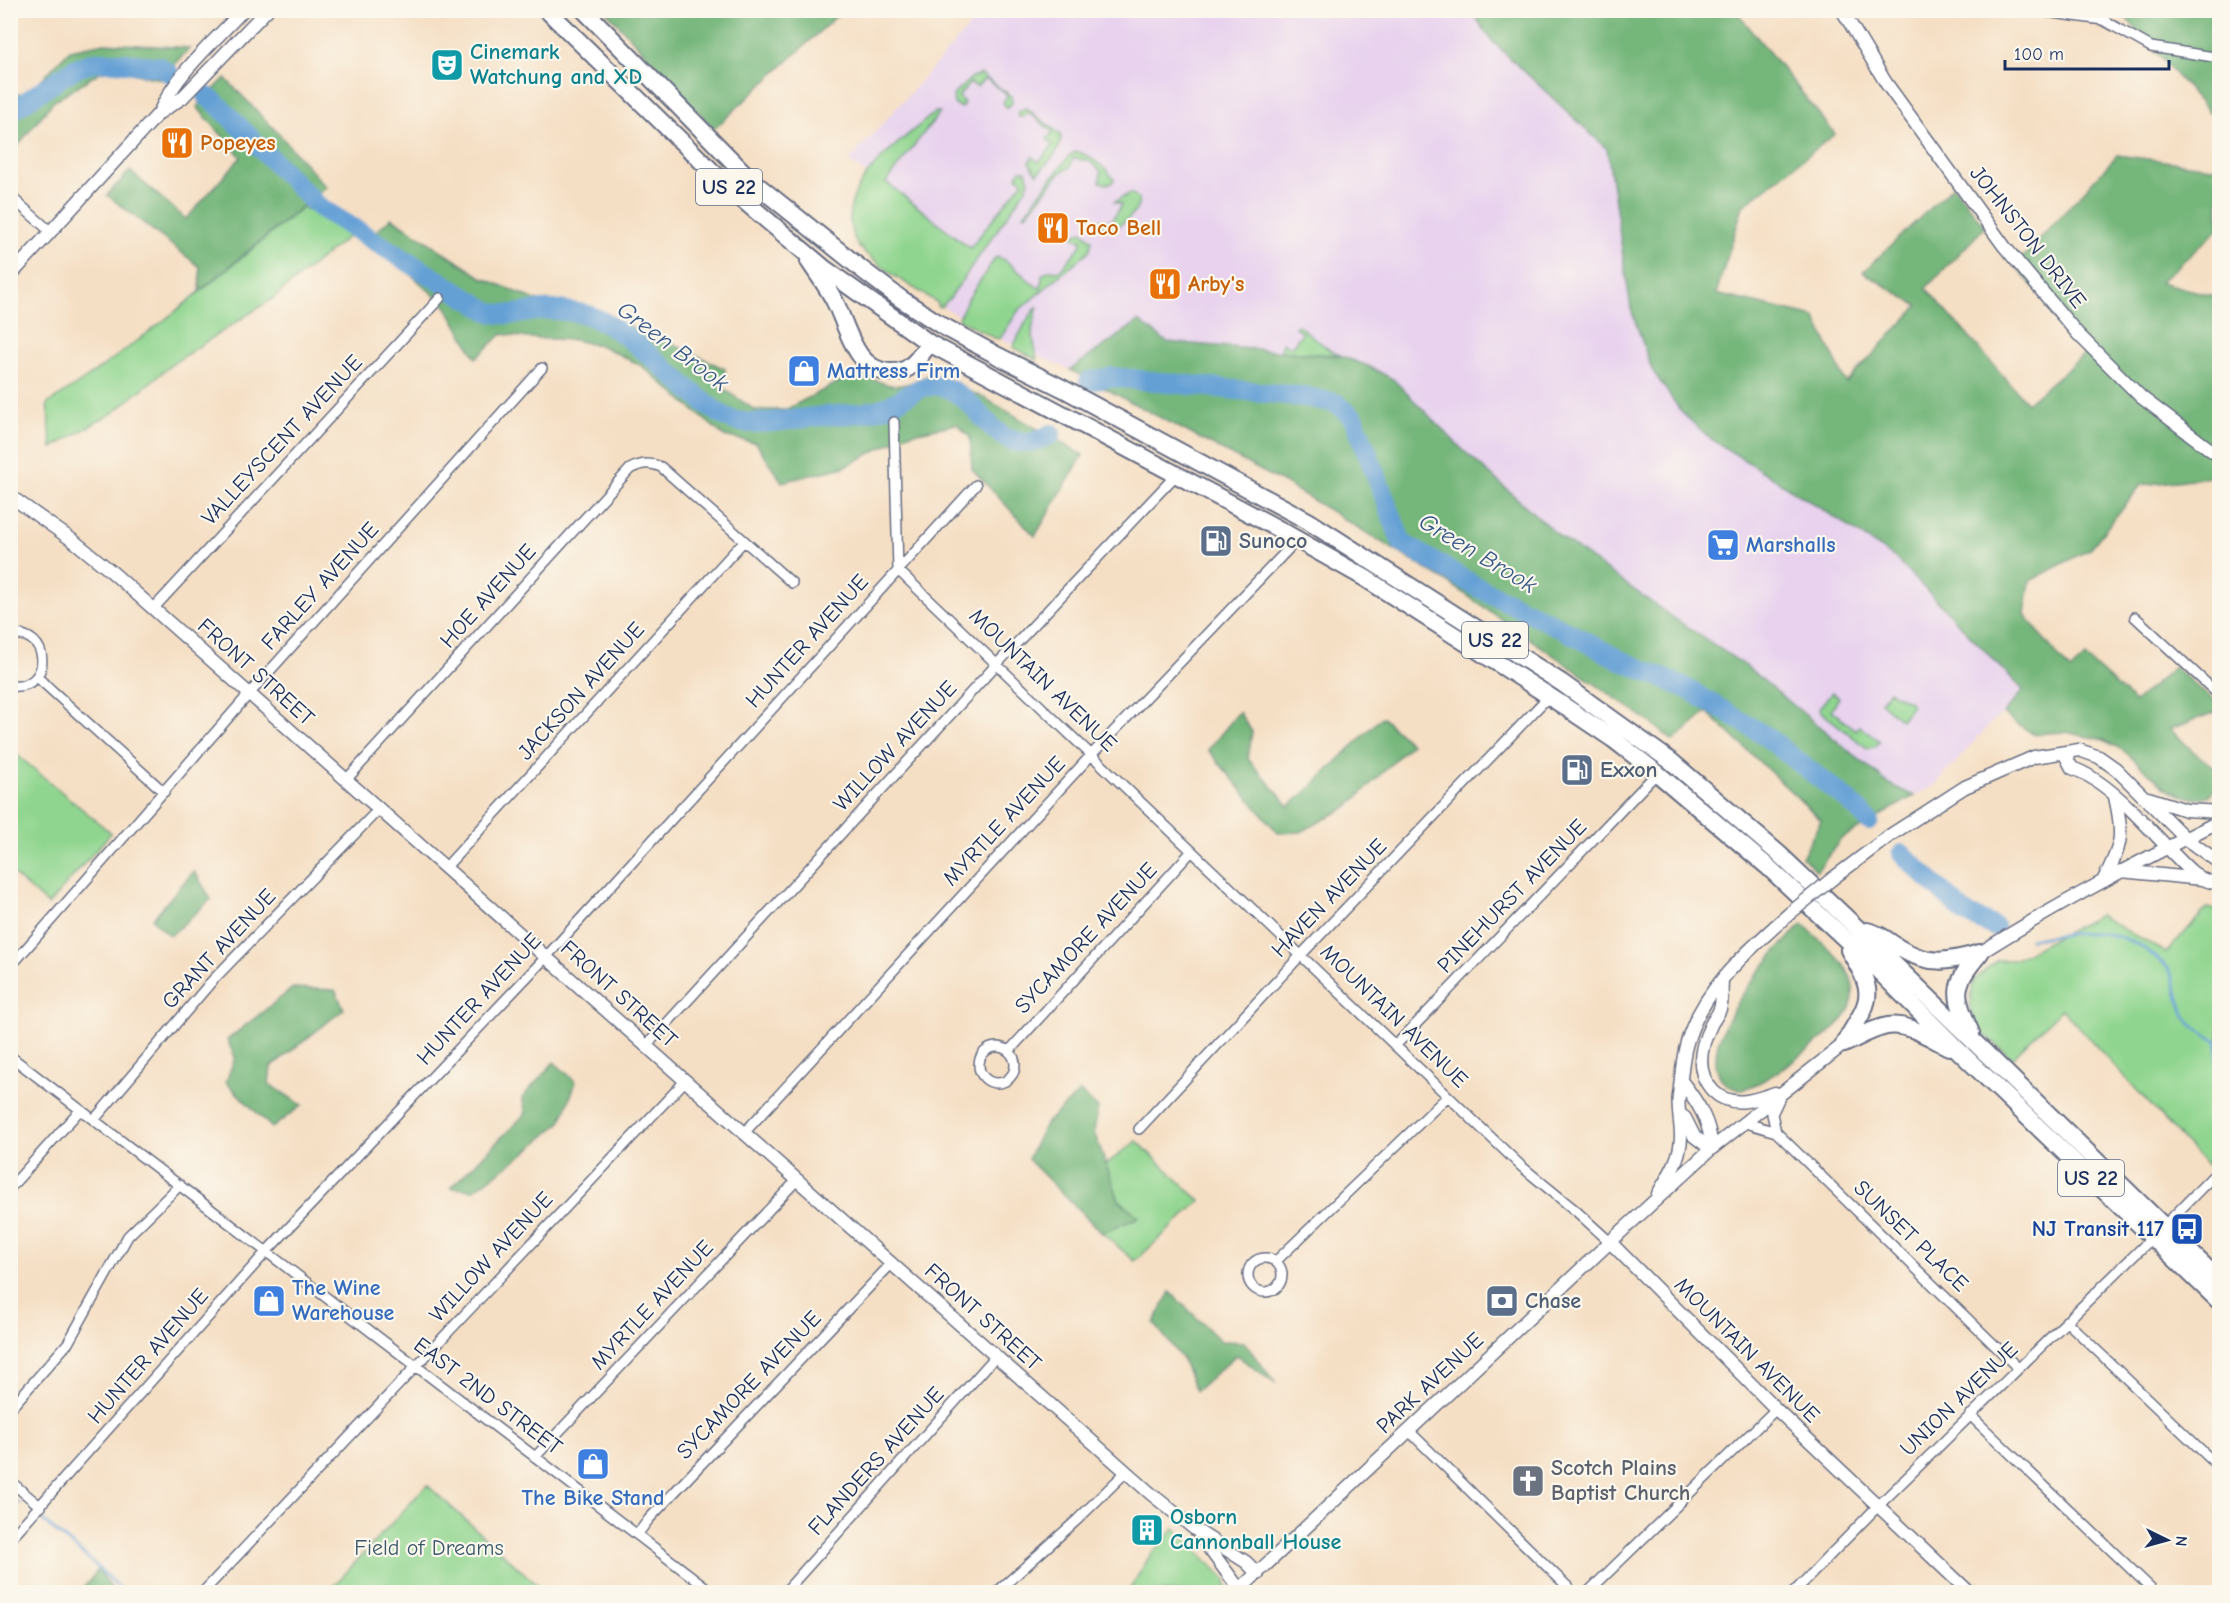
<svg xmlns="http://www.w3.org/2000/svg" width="2230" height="1603" font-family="'Comic Neue',sans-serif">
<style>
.built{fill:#e8d2ee}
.green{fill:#90d58f;stroke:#568276;stroke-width:1.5}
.forest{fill:#74b67a;stroke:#48726c;stroke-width:1.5}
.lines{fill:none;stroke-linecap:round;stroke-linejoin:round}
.stream{stroke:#65a0d5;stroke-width:3}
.river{stroke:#65a0d5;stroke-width:20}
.street-casing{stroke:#676d82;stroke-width:12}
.secondary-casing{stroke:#676d82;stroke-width:15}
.highway-casing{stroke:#676d82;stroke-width:20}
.street{stroke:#fff;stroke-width:9}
.secondary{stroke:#fff;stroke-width:12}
.highway{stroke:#fff;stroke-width:16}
.secondary-bridge-casing{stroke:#676d82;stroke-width:15;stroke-linecap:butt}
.secondary-bridge{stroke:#fff;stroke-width:12}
.labels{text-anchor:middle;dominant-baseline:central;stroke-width:4.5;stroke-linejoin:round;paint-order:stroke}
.shield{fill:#fbf7ec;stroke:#5e6b89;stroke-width:1.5}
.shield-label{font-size:21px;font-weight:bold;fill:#1b2f5e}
.culture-label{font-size:22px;font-weight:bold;fill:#0d838f;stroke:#fbf7ec;text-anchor:start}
.food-label{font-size:22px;font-weight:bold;fill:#c56008;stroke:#fbf7ec;text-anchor:start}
.street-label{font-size:22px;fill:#1b2f5e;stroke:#fbf7ec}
.shop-label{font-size:22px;font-weight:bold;fill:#366cbe;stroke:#fbf7ec;text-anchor:start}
.service-label{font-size:22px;font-weight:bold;fill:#4e5e75;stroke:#fbf7ec;text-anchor:start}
.transit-label{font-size:22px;font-weight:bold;fill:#164399;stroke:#fbf7ec;text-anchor:end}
.worship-label{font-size:22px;font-weight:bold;fill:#5b616d;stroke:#fbf7ec;text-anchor:start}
.park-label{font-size:22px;fill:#38586a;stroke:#fbf7ec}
.water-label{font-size:24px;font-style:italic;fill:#355788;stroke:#fbf7ec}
</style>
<rect width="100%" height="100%" fill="#fbf7ec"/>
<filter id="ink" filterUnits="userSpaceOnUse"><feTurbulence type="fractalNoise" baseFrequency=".0167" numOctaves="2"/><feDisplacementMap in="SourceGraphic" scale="12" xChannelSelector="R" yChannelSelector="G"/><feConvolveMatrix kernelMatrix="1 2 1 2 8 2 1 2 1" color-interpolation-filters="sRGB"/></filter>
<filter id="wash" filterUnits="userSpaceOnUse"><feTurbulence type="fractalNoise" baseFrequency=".008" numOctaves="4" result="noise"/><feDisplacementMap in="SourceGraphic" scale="24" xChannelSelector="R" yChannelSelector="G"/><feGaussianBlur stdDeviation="1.35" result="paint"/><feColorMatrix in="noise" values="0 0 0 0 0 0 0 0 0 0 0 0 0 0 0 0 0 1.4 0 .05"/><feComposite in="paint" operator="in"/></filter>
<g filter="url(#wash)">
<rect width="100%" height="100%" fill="#f5dfc4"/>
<path class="built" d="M978 11H1471L1493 42 1607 149 1621 247 1682 413 1711 439 1828 513 1895 558 2023 691 2003 714 1994 720 1935 785 1914 796 1889 784 1746 666 1668 614 1559 536 1462 449 1393 379 1386 375 1341 356 1167 342 1139 321 1070 370 988 333 933 301 864 252 862 248 860 249 899 200 849 161 979 16Z"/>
<path class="green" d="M981 74 1011 96 1012 103 1007 108 1003 103 1007 95 985 78 977 87 970 83 959 96 964 103 961 108 954 104 953 95 971 78Z
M1026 108 1060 134C1065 148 1046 165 1037 174L1029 162 1032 157 1039 162 1053 145 1047 139 1053 132 1028 112 1023 117H1019L1018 112Z
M935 112H940L886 182 970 248 1023 181 1017 176 1021 170 1026 171 1029 181 1026 189 950 298 941 307 937 306 938 303 893 275 864 252 862 248 860 249C822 192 898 145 935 112Z
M1075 152C1087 152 1107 169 1114 179L1112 183 1106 184 1100 182 1101 171 1089 161 1073 158 1070 167 1059 174 1026 215 1024 214 1069 156Z
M1131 193 1138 198C1142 212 1123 222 1113 230L1105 228 1098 222 1099 220 1111 221 1120 208 1121 204 1114 202Z
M303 207 350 235 272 299 175 362 113 413 52 448 47 404C138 346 220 275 303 207Z
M1082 231 1092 240 1090 250 1018 311 1000 339 994 338 958 319 966 302 995 258 998 257 1005 260 1037 287 1041 288 1042 275 1049 270 1060 271 1081 245 1082 240 1074 238V235Z
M1038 306 1032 330 1037 360 1013 347 1027 320Z
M1298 325 1331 351 1341 355 1281 352 1282 342 1291 347 1302 333 1295 327Z
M1889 691 1910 702 1912 706 1901 720 1880 702Z
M1832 692 1839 698 1831 710 1856 730 1859 726 1880 741 1875 747 1867 748 1820 711 1819 708Z
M11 750 111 833 48 905 11 872Z
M2207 908 2219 911V1151L2206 1165 2062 1009 2012 1058 1979 1030 1970 1009 1973 981 1997 960H2014L2099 915 2166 953Z
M1137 1141 1200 1201 1135 1261 1102 1233 1139 1217 1119 1200 1105 1165Z
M427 1485 545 1592H328Z
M1175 1528 1226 1580 1227 1589 1223 1592H1128L1151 1554Z"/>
<path class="forest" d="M606 11H842L714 129Z
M1471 11H1736L1835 134 1743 206 1716 294 1815 317 1846 383 1918 306 1863 272 1953 186 1985 227 1926 288 2027 403 2089 350 2015 266 2117 155 2219 168V229L2160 282 2219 297V476L2141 485 2090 549 2030 581 2025 615 2070 671 2085 657 2135 702 2174 667 2219 705V711L2170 729 2194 752 2219 771V786L2208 796 2197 799 2180 795 2165 787 2124 751 2104 740 2065 732 2033 734 2003 714 2023 690 1895 558 1828 513 1711 439 1682 413 1652 370 1631 309 1607 149 1493 42Z
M2120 11H2219V124Z
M104 43 190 48 160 79 116 70 100 72 53 102 11 154V92L22 95 35 86 70 50Z
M225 78 277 132 326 187 200 291V267L107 195 130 171 186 219 241 157 197 107Z
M392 218 481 277 538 301 572 305 654 335 725 369 724 389 755 410H785L858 372C890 388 899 391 931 374L986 399 1083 455 1035 536 972 469 970 437 957 424 908 434 844 467 782 482 756 443 724 436 642 366 602 346 574 340 528 338 502 334 476 358 446 306 407 271 363 241Z
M1139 321 1167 342 1341 356 1368 366 1393 379 1462 449 1559 536 1668 614 1746 666 1889 784 1914 796 1841 839 1817 871 1802 857 1821 820 1707 712 1673 741 1654 725 1449 583 1286 484 1070 370Z
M1239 712 1252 732 1248 759 1289 806 1311 787 1382 717 1411 744 1349 806 1301 832 1278 833 1208 750Z
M194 871 211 899 170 936 152 919Z
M1803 924C1818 939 1848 962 1852 982 1855 994 1852 1007 1845 1017 1832 1034 1757 1093 1737 1089 1728 1087 1721 1081 1718 1072 1703 1031 1774 950 1803 924Z
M293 988 335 990 344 1009 271 1067 269 1084 302 1105 272 1128 226 1082 235 1057 227 1040Z
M554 1062 576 1082 561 1122 525 1153 474 1190 451 1188 526 1113 522 1098Z
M1080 1092 1098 1108 1094 1132 1119 1200 1139 1217 1102 1233 1028 1159 1045 1124Z
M1170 1292 1221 1341 1244 1342 1276 1384 1236 1355 1196 1391 1182 1359 1154 1323Z
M98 1570 114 1592H80Z"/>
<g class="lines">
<path class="stream" d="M2030 939C2076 933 2114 923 2153 955 2158 960 2167 965 2170 971 2186 1007 2174 1023 2220 1042
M2218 1042 2216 1103 2220 1111
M10 1502 20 1503
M43 1521 89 1559 124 1592"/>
<path class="river" d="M206 96 216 103 319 207 488 311C507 318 522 312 542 310 552 309 581 312 591 316 625 329 664 369 692 392 707 404 723 420 742 422 766 425 791 419 814 417 839 414 868 415 890 405 908 397 923 380 944 387 984 400 996 465 1051 434
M10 112 74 69 94 62H116L160 67 169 73
M1089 381 1111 377 1306 397 1336 403 1354 418 1402 543 1479 588 1557 626 1620 660 1686 688 1764 735 1849 801 1869 821
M1902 854 1965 913 1995 927"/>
</g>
</g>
<g filter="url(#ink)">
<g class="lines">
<g class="street-casing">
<path id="street" d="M2031 10 2103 20 2151 47 2220 58
M10 196 51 232
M894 422 898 570 1521 1166 1576 1211 1610 1242
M153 609 440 298
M2135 617 2220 696
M10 635C52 629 53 691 10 686
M37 677 164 792
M346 780 630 469C641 463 650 462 661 467L792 583
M445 868 744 541
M10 967 249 694 542 368
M646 1046 996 665 1176 475
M1395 1046 1657 773
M979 1065a18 18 0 1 1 36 0a18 18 0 1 1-36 0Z
M1009 1051 1192 851
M10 1056 712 1592
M94 1120 212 981 379 809
M1743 1122 1776 1132 2018 1368
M1139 1129 1301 955 1549 696
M1776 1132 1772 1114 1781 1095
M744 1133 1094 752 1297 540
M10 1188 80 1110
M2163 1227 2220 1169
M1248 1275a17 17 0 1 1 34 0a17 17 0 1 1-34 0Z
M1276 1261 1448 1096
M2066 1321 2220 1468
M10 1409 68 1343 128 1236 180 1185
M1970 1415 2155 1592
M1409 1431 1573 1592
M535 1457 797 1180
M10 1481 41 1507
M637 1535 649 1519 891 1264
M10 1539 267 1251 546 957 976 485
M203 1592 685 1081
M785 1592 996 1356
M997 1592 1077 1520 1126 1472
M1588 1592 1776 1409
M1794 1592 1878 1506 2153 1237"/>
</g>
<g class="secondary-casing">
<path id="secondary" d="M1842 10 1886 83 2004 246 2077 333 2141 397 2220 457
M160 111C178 71 213 43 243 10
M10 276 159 113 182 98 267 10
M10 496 75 542 112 572 1150 1493 1196 1530 1246 1562 1258 1574
M2064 753 2072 768C2115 783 2157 840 2192 872L2202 879 2220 885
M2148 798 2186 810 2220 812
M2121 871 2202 879
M1832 879 1892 834 1965 787 2034 757 2079 750 2099 757 2116 769 2186 839 2220 863
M2103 881C2122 845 2124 836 2115 797
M1980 953C2057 904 2138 862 2220 821
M1722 981C1721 989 1723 1001 1720 1009 1718 1015 1713 1020 1711 1025 1700 1047 1695 1072 1713 1091 1731 1109 1755 1100 1775 1093
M1682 1082C1697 1101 1712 1124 1711 1149
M1680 1114 1685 1118 1694 1136 1711 1149
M1658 1194C1669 1175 1681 1158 1681 1136 1681 1122 1677 1108 1679 1095 1681 1080 1682 1064 1685 1050 1698 993 1747 951 1789 914
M1610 1242 1776 1409 1969 1592
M1200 1536 1240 1590
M1237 1592 1610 1242 1711 1149 1844 1044"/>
</g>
<g class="highway-casing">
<path id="highway" d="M547 10 729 188 825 269 929 343 1273 526 1365 578 1549 696 1613 739 1657 773 1767 866 1870 962 1962 1054 2220 1302
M584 10 752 181 864 271 901 299 941 325 998 356 1062 388 1308 521 1562 683 1672 762 1779 854 1858 929 2220 1281
M809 261C818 275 829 289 836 304 848 329 856 371 890 372 897 372 902 372 908 368 917 362 923 352 929 343
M1867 931C1879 933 1888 941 1899 948 1929 966 1948 962 1980 953
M1971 1033C1954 994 1951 987 1980 953
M1844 1044C1857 1038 1870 1030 1883 1027 1905 1020 1930 1038 1949 1047
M1844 1044C1870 999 1878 997 1849 950"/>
</g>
<use href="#street" class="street"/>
<use href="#secondary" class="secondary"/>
<use href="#highway" class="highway"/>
<g class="secondary-bridge-casing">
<path id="secondary-bridge" d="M1789 914 1832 879"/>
</g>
<use href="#secondary-bridge" class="secondary-bridge"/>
</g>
</g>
<defs>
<g id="theatre-square" transform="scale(1.725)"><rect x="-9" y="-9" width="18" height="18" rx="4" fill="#0f9aa8" stroke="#fbf7ec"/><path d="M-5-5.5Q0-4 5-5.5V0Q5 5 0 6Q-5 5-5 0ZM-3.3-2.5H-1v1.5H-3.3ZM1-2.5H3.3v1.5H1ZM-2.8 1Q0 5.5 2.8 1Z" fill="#fff"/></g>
<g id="restaurant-square" transform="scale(1.725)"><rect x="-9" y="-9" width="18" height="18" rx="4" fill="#e8710a" stroke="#fbf7ec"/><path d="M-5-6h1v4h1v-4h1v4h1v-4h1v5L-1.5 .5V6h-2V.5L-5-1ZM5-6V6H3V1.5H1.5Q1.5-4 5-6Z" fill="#fff"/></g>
<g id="shop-square" transform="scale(1.725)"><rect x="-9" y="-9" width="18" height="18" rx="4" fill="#3f7fe0" stroke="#fbf7ec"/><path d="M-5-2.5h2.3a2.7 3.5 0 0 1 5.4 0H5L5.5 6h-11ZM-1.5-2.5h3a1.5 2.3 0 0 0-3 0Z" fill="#fff"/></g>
<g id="fuel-square" transform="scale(1.725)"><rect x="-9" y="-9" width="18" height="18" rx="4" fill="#5c6f8a" stroke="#fbf7ec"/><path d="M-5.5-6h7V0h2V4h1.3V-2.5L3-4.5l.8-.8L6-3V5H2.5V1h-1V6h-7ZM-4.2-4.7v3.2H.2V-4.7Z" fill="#fff"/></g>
<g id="supermarket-square" transform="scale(1.725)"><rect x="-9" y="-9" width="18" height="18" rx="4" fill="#3f7fe0" stroke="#fbf7ec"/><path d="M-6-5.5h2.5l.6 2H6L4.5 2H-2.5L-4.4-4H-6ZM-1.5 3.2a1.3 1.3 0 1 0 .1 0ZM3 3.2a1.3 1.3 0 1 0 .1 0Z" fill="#fff"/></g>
<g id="bus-square" transform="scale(1.725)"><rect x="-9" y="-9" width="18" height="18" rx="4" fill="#1a4fb4" stroke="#fbf7ec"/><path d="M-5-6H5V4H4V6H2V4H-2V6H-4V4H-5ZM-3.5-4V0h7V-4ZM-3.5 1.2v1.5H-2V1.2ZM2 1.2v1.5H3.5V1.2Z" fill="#fff"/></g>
<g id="bank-square" transform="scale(1.725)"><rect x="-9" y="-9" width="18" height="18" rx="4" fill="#5c6f8a" stroke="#fbf7ec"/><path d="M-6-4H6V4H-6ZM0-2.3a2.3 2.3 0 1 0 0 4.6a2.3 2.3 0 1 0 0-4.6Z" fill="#fff"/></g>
<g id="church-square" transform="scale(1.725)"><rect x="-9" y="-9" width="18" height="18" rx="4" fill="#6b7280" stroke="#fbf7ec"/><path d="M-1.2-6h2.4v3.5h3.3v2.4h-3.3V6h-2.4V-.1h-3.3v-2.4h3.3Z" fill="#fff"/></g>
<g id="building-square" transform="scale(1.725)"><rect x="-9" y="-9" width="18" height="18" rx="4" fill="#0f9aa8" stroke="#fbf7ec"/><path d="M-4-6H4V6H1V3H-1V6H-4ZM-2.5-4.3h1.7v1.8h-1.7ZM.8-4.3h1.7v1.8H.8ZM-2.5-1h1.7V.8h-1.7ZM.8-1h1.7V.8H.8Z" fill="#fff"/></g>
</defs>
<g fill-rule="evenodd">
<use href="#theatre-square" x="447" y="65"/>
<use href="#restaurant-square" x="177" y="143"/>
<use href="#restaurant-square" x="1053" y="228"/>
<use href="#restaurant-square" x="1165" y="284"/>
<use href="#shop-square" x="804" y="371"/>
<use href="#fuel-square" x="1216" y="541"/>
<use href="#supermarket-square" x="1723" y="545"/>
<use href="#fuel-square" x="1577" y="770"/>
<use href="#bus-square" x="2187" y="1229"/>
<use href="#shop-square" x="269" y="1301"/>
<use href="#bank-square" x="1502" y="1301"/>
<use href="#shop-square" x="593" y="1464"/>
<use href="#church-square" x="1528" y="1481"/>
<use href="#building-square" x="1147" y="1530"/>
</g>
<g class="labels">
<g class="shield">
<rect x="696" y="169" width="66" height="36" rx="4.5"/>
<rect x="1462" y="622" width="66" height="36" rx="4.5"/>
<rect x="2058" y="1160" width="66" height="36" rx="4.5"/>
</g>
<g class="shield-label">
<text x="729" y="187">US 22</text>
<text x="1495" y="640">US 22</text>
<text x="2091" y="1178">US 22</text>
</g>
<g class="culture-label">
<text x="470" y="52">Cinemark<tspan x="470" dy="25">Watchung and XD</tspan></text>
<text x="1170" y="1517">Osborn<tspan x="1170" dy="25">Cannonball House</tspan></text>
</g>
<g class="food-label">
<text x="200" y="143">Popeyes</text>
<text x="1076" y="228">Taco Bell</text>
<text x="1188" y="284">Arby's</text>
</g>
<g class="street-label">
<text transform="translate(2028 237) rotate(52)">JOHNSTON DRIVE</text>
<text transform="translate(282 440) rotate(-47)">VALLEYSCENT AVENUE</text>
<text transform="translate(320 586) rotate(-48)">FARLEY AVENUE</text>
<text transform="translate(488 596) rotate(-48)">HOE AVENUE</text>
<text transform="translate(807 641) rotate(-48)">HUNTER AVENUE</text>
<text transform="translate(256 672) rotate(42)">FRONT STREET</text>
<text transform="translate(1043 680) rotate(44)">MOUNTAIN AVENUE</text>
<text transform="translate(581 691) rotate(-48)">JACKSON AVENUE</text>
<text transform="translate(895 746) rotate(-47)">WILLOW AVENUE</text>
<text transform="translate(1004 821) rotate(-47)">MYRTLE AVENUE</text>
<text transform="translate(1512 896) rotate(-46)">PINEHURST AVENUE</text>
<text transform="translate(1329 898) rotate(-46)">HAVEN AVENUE</text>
<text transform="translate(1086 938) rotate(-47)">SYCAMORE AVENUE</text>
<text transform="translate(219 949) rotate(-47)">GRANT AVENUE</text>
<text transform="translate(619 994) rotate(42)">FRONT STREET</text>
<text transform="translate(479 999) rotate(-47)">HUNTER AVENUE</text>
<text transform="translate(1394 1016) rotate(44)">MOUNTAIN AVENUE</text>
<text transform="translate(1911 1236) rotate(44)">SUNSET PLACE</text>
<text transform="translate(491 1257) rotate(-47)">WILLOW AVENUE</text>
<text transform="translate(652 1305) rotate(-47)">MYRTLE AVENUE</text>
<text transform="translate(983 1317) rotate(42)">FRONT STREET</text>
<text transform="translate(1747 1350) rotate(45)">MOUNTAIN AVENUE</text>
<text transform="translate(148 1356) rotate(-49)">HUNTER AVENUE</text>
<text transform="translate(1430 1383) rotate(-43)">PARK AVENUE</text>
<text transform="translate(749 1385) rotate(-46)">SYCAMORE AVENUE</text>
<text transform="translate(488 1396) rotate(37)">EAST 2ND STREET</text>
<text transform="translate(1959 1399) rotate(-44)">UNION AVENUE</text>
<text transform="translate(876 1461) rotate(-48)">FLANDERS AVENUE</text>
</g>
<g class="shop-label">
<text x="827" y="371">Mattress Firm</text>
<text x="1746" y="545">Marshalls</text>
<text x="292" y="1288">The Wine<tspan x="292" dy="25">Warehouse</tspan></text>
<text x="593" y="1498" text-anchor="middle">The Bike Stand</text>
</g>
<g class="service-label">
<text x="1239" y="541">Sunoco</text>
<text x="1600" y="770">Exxon</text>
<text x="1525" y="1301">Chase</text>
</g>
<g class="transit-label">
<text x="2164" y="1229">NJ Transit 117</text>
</g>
<g class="worship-label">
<text x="1551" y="1468">Scotch Plains<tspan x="1551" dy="25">Baptist Church</tspan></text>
</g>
<g class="park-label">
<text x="429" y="1548">Field of Dreams</text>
</g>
<g class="water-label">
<text transform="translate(673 346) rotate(37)">Green Brook</text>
<text transform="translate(1478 553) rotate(31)">Green Brook</text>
</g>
</g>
<rect width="2230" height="1603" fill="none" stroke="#fbf7ec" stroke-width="36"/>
<g transform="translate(2167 1540) rotate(95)" stroke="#fbf7ec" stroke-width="4.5" paint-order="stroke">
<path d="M0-4.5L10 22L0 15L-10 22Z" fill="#1b2f5e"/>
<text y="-9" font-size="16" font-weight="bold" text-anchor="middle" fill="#1b2f5e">N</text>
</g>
<path d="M2005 60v9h164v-9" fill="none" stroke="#1b2f5e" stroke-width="3"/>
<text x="2014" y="60" font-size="18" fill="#1b2f5e" stroke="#fbf7ec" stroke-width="4.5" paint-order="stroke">100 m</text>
</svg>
